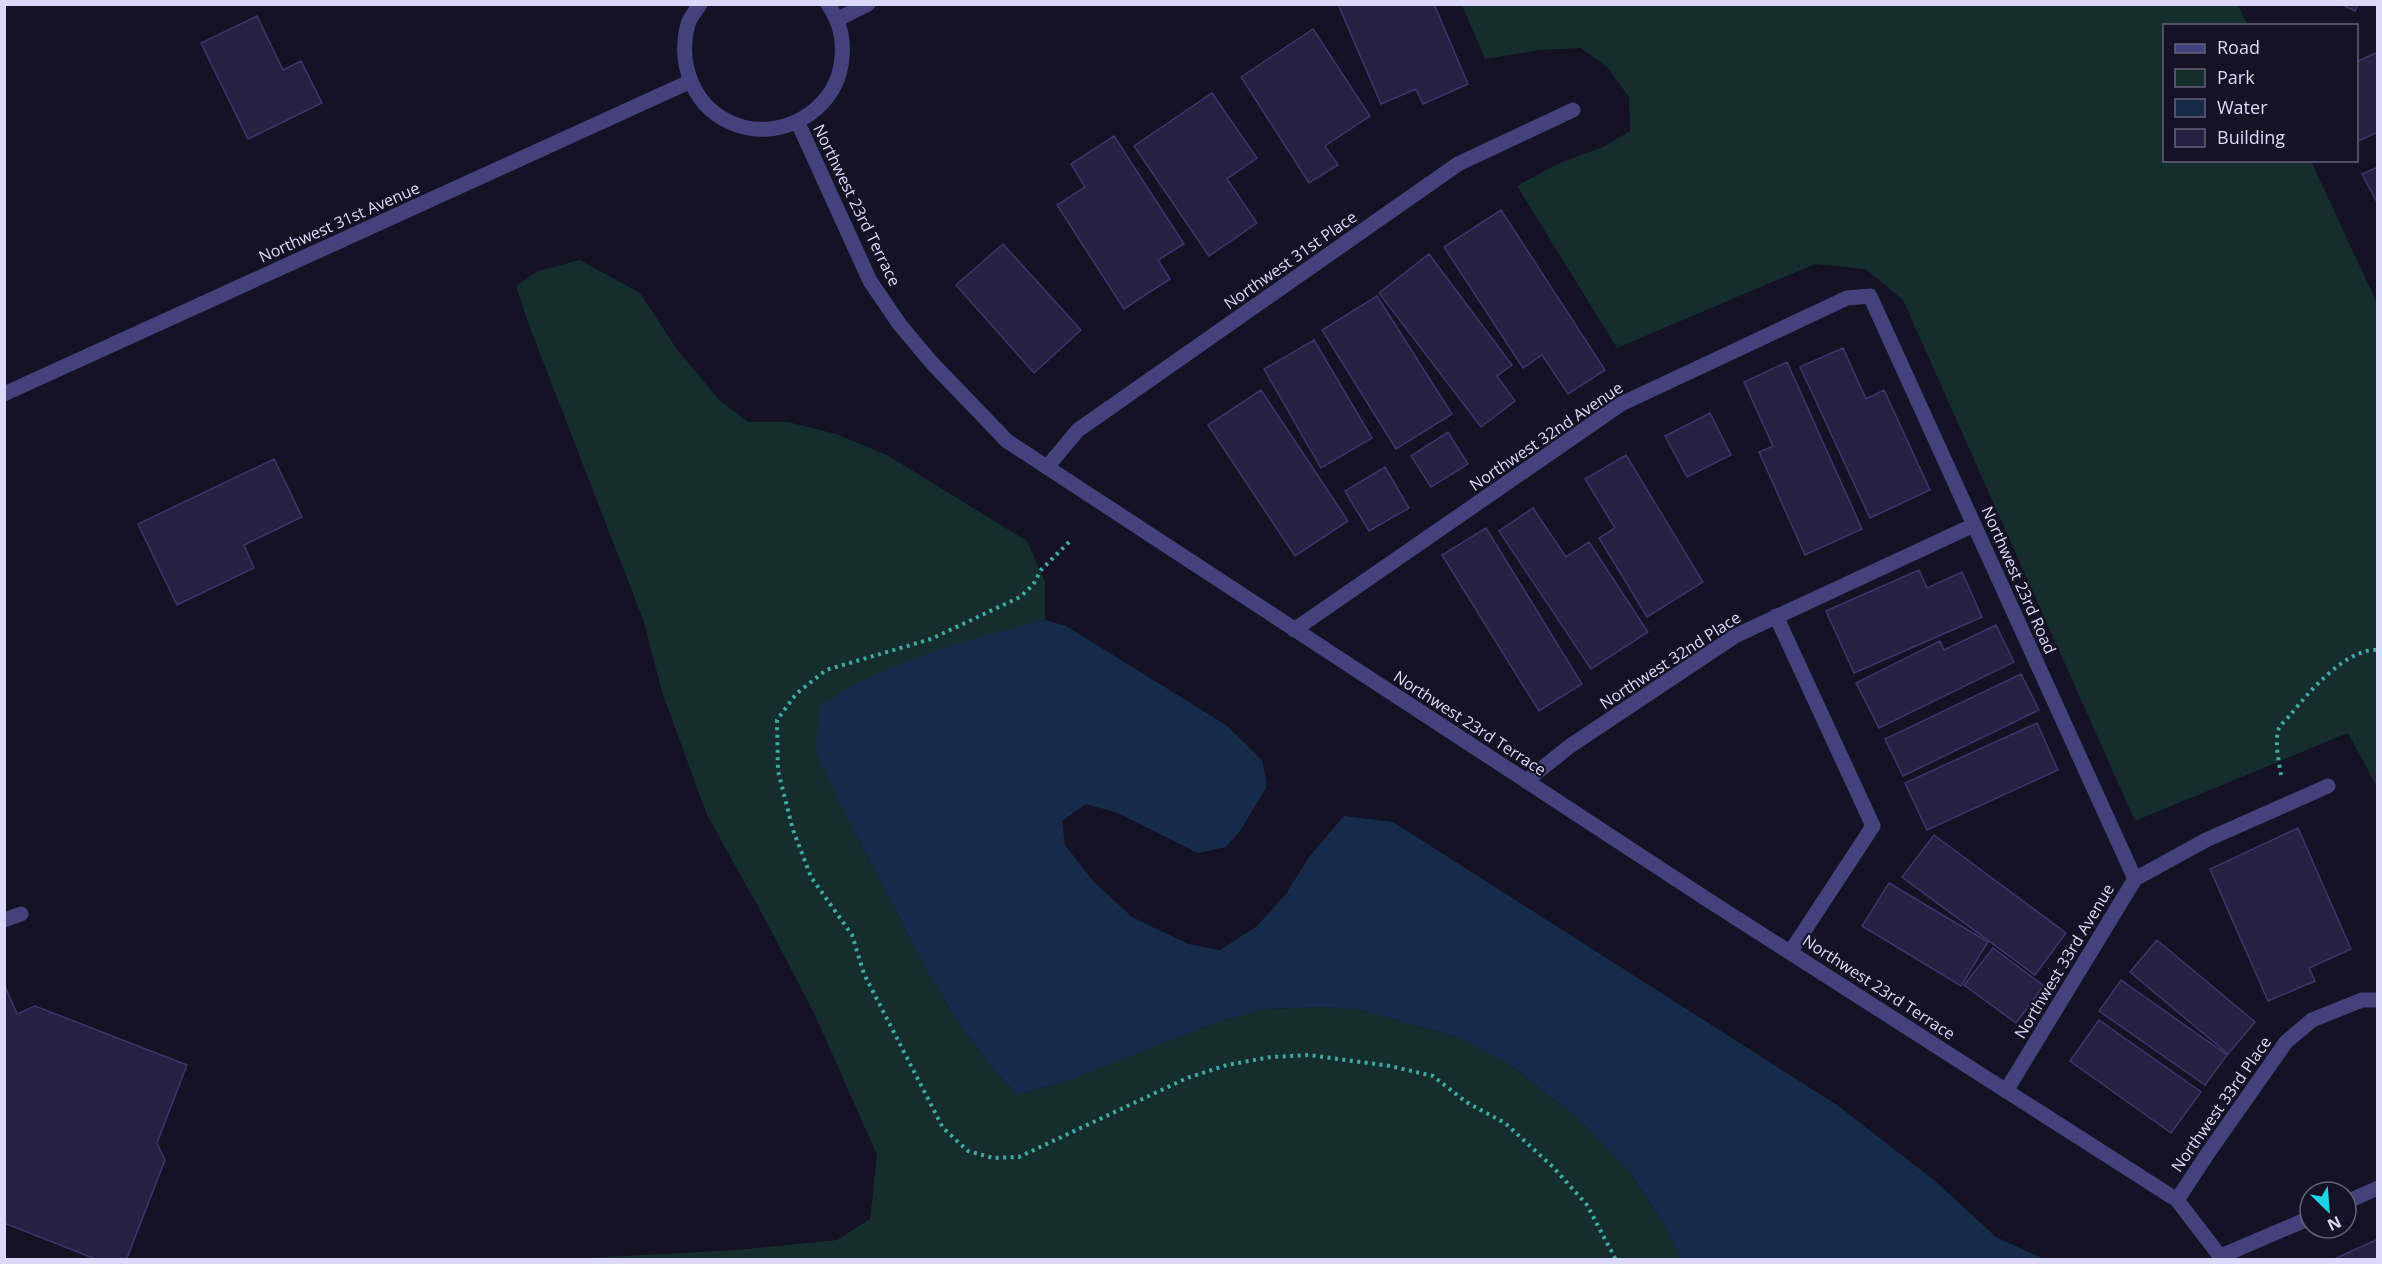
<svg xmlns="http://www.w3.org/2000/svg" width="2382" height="1264" font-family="'Open Sans',sans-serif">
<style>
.green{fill:#152d2c}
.water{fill:#162b49}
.building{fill:#262043;stroke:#3e356c;stroke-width:1.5}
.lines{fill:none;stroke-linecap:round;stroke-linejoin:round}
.path{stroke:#3eaaa1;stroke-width:4;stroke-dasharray:3 4.5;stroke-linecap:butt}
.service{stroke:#43427d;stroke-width:15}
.minor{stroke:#43427d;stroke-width:15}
.tertiary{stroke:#43427d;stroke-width:15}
.labels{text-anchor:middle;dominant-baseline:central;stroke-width:4.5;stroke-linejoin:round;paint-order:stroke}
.street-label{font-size:16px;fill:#dcd9fa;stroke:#141224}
</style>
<rect width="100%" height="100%" fill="#141224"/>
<path class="green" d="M1462 5H2238L2248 25 2164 26V160L2311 161 2377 303V787L2348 733 2135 821 1903 300 1865 269 1815 264 1617 348 1517 186 1557 164 1603 147 1630 131 1629 97 1607 67 1581 48 1540 50 1485 59Z
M580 260 640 293 676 348 719 400 748 422H788L836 434 887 455 1027 541 1045 581V620C980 636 917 657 856 684L852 827 928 973 956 1019 988 1063 1017 1095 1069 1080 1217 1022 1263 1009 1327 1007 1361 1010 1460 1038 1512 1066 1575 1116 1629 1171 1664 1224 1681 1259H566L737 1250 837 1240 870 1219 877 1155 815 1015 765 919 707 815 662 692 644 622 527 320 516 286 538 271Z"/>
<path class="water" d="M1045 620 1066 626 1226 725 1262 760 1267 786 1240 831 1226 847 1198 853 1118 813 1086 804 1062 821 1065 845 1093 881 1132 917 1188 944 1220 950 1257 926 1286 894 1309 857 1344 816 1393 822 1837 1105 1935 1181 1996 1237 2044 1259H1681L1664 1224 1629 1171 1575 1116 1512 1066 1460 1038 1361 1010 1327 1007 1263 1009 1217 1022 1069 1080 1017 1095 988 1063 956 1019 928 973 852 827 816 753 819 707C831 699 844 690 858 683 916 654 982 635 1045 620Z"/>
<path class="building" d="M1338 4H1434L1468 84 1423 104 1416 89 1381 104Z
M2340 4H2358L2355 11Z
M257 16 283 70 301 61 322 103 248 139 201 43Z
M1313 29 1370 116 1325 146 1338 165 1309 183 1241 77Z
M2378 52V132L2356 142V62Z
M1212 93 1257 158 1227 179 1257 223 1209 256 1134 146Z
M1114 136 1184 244 1158 260 1170 279 1124 309 1057 205 1085 187 1071 164Z
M2378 167V204L2362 174Z
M1501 210 1605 370 1568 394 1542 355 1523 368 1444 247Z
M1003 244 1081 330 1034 373 956 285Z
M1429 254 1512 365 1497 376 1515 401 1481 427 1379 293Z
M1377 296 1452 414 1396 449 1322 330Z
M1314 340 1372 438 1321 468 1264 369Z
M1843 348 1866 399 1884 390 1930 490 1870 518 1800 367Z
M1787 362 1862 529 1805 555 1759 452 1773 446 1744 382Z
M1261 390 1348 521 1295 556 1208 425Z
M1710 413 1731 455 1687 477 1665 436Z
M1448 432 1468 464 1431 487 1411 456Z
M1626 455 1703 582 1647 617 1599 538 1615 528 1585 479Z
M274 459 302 517 244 545 254 568 177 605 138 524Z
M1385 467 1409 508 1369 531 1345 491Z
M1533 508 1566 557 1589 542 1648 632 1591 669 1499 531Z
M1486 528 1582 684 1539 711 1442 555Z
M1919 570 1927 588 1962 572 1982 617 1854 673 1826 611Z
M1996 625 2014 662 1879 728 1856 683 1940 641 1944 650Z
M2021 674 2039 710 1903 776 1885 739Z
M2037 723 2058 770 1927 830 1905 783Z
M2298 828 2351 949 2309 968 2315 981 2268 1001 2210 869Z
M1934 835 2066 933 2035 975 1902 877Z
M1889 883 1988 942 1961 986 1862 926Z
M2157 940 2255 1022 2228 1054 2130 972Z
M1993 948 2044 986 2016 1023 1964 985Z
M2121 980 2227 1055 2205 1085 2099 1011Z
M4 984 17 1014 35 1006 187 1065 157 1143 165 1160 127 1258 98 1260 4 1223Z
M2099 1020 2201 1092 2171 1133 2070 1061Z
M2378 1239V1260H2332Z"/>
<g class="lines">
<path class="path" d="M1069 542 1041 570 1033 585 1020 597 931 639 826 670 796 694 777 720 778 771 793 830 811 877 852 935 864 974 943 1128 968 1151 993 1158 1019 1157 1187 1078 1227 1065 1271 1057 1309 1055 1390 1066 1433 1076 1466 1102 1505 1123 1553 1167 1587 1205 1616 1260
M2281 775C2279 762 2274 741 2279 728 2281 724 2288 718 2291 714 2309 692 2346 648 2378 650"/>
<path class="service" d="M4 920 21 914"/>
<path class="minor" d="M798 123 870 281 900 325 932 363 1007 441 1708 900 2177 1200 2223 1260
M1047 467 1078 430 1458 164 1573 110
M1776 616 1873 826 1791 951
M1294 630 1621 404 1847 298 1870 296 2135 879
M1526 781 1570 746 1735 636 1974 525
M2006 1091 2135 879 2206 840 2328 786
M2177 1200 2208 1153 2286 1042 2312 1020 2362 1000H2378
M2346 1202 2378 1188
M2221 1256 2310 1218"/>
<path class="tertiary" d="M700 4C696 11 690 17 688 24 677 65 694 110 737 125 781 141 834 111 841 65 845 42 841 24 828 4
M838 19 868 4
M4 394 689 82"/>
</g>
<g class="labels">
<g class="street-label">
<text transform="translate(857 205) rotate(64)">Northwest 23rd Terrace</text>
<text transform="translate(339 222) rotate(-24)">Northwest 31st Avenue</text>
<text transform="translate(1290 260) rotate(-35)">Northwest 31st Place</text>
<text transform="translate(1546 436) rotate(-34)">Northwest 32nd Avenue</text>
<text transform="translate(2019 580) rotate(66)">Northwest 23rd Road</text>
<text transform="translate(1670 660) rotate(-33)">Northwest 32nd Place</text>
<text transform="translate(1470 723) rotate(33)">Northwest 23rd Terrace</text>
<text transform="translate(2064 961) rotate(-59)">Northwest 33rd Avenue</text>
<text transform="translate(1879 987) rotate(33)">Northwest 23rd Terrace</text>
<text transform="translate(2221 1104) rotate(-55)">Northwest 33rd Place</text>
</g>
</g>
<rect width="2382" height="1264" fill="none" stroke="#dcd9fa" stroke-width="12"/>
<rect x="2163" y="24" width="195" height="138" fill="#141224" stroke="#64627a" stroke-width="1.5"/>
<rect x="2175" y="44" width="30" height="9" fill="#43427d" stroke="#64627a" stroke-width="1.5"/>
<text x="2217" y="54" font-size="18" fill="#dcd9fa">Road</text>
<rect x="2175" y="69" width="30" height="18" fill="#152d2c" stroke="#64627a" stroke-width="1.5"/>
<text x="2217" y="84" font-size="18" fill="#dcd9fa">Park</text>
<rect x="2175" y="99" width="30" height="18" fill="#162b49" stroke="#64627a" stroke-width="1.5"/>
<text x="2217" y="114" font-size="18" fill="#dcd9fa">Water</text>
<rect x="2175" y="129" width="30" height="18" fill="#262043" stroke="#64627a" stroke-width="1.5"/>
<text x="2217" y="144" font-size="18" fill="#dcd9fa">Building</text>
<g transform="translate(2328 1210) rotate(155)"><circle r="28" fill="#141224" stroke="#64627a" stroke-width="1.5"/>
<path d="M0-4.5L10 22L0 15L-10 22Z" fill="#1bd5e4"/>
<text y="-9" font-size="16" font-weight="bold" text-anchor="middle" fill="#dcd9fa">N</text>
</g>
</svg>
